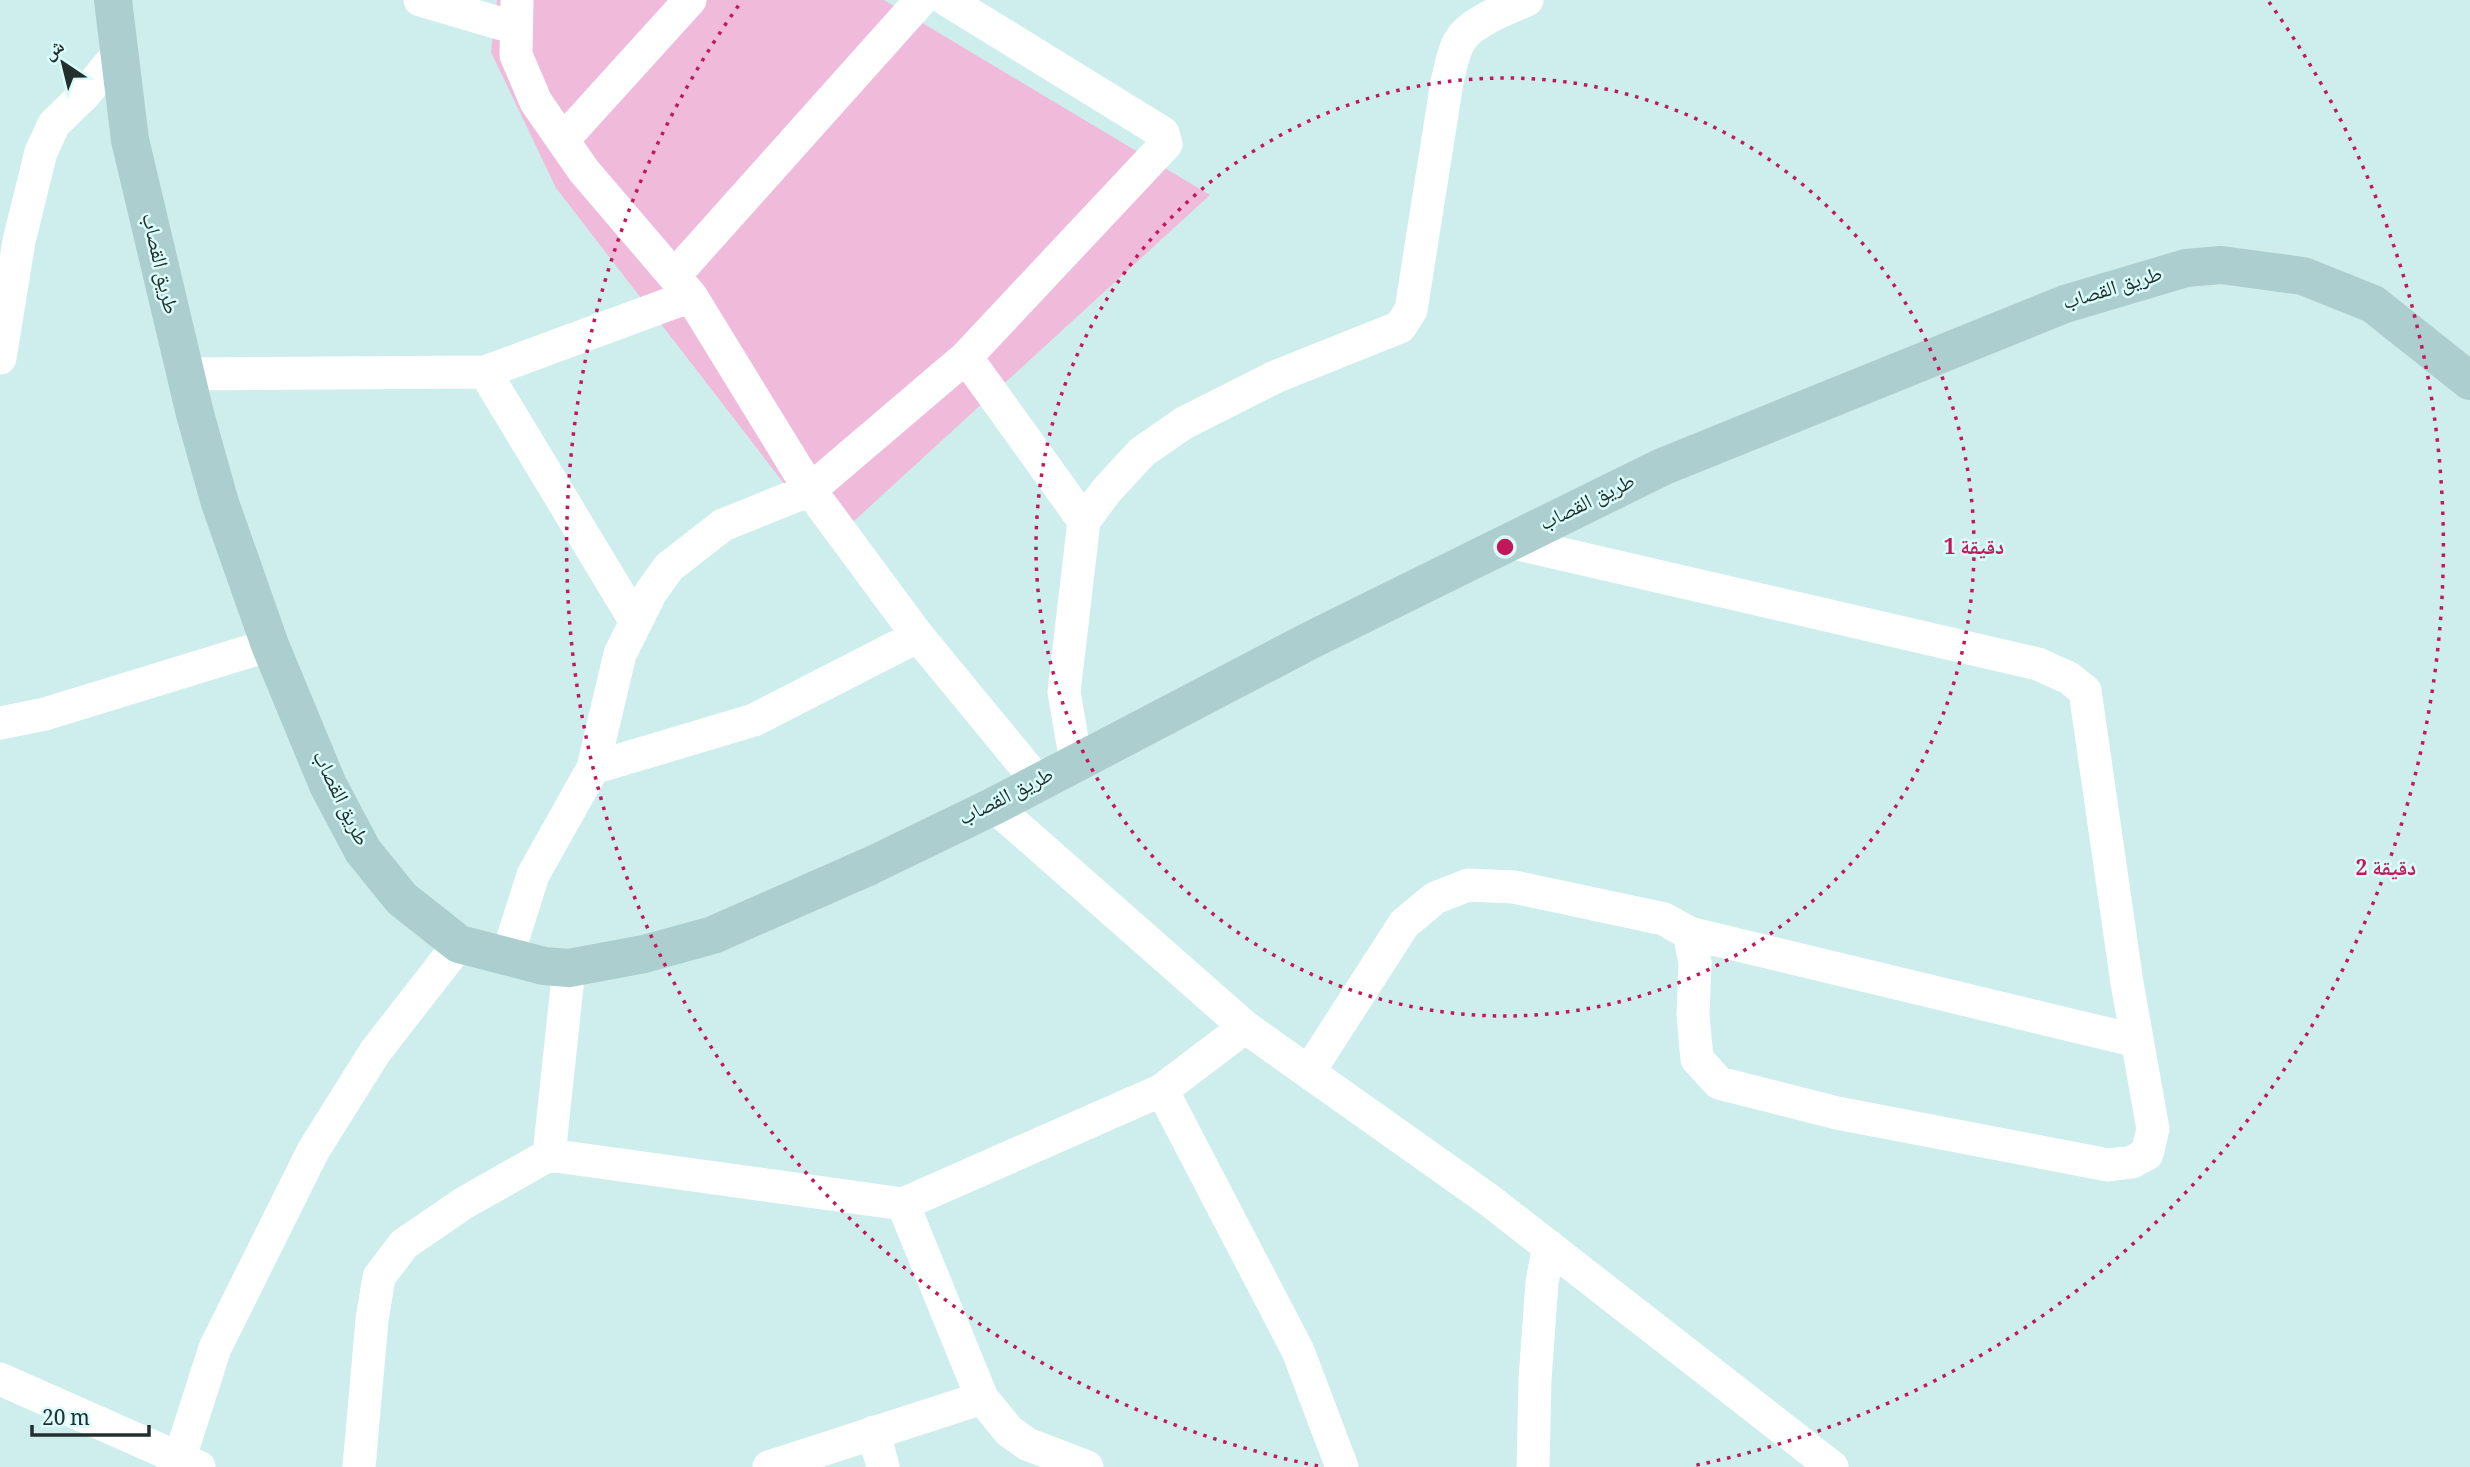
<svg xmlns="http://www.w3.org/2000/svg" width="2470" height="1467" font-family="Georgia,'Noto Naskh Arabic',serif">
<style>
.green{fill:#f0bbdb}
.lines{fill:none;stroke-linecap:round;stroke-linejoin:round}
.minor{stroke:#fff;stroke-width:33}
.secondary{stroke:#accece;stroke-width:38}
.ring{fill:none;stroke:#c2185b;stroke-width:3.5;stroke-dasharray:3.5 7}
.labels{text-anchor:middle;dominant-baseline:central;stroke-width:5;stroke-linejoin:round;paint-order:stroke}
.street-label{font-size:21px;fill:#222f2e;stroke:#dafcfa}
.centre{fill:#c2185b;stroke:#dafcfa;stroke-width:3.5}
.ring-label{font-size:21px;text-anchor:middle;font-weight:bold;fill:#c2185b;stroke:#dafcfa;stroke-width:5;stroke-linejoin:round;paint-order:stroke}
</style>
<rect width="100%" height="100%" fill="#cdeeed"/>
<path class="green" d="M497 0H884L1210 195 830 543 556 188 491 52Z"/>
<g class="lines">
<path class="minor" d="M420 0 516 28
M517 0 516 55 536 102 584 171 691 296 810 490 966 357 1166 144 1163 133 947 0
M563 140 690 0
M675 275 921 0
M966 357 1084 521
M0 358 19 241 41 152 54 124 84 95 118 54
M485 372 636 622
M185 374 485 372 691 296
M0 723 45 714 270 645
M1076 762 1064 692 1084 521 1106 491 1142 452 1184 423 1275 377 1400 327 1411 310 1447 82C1451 67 1453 47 1464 35 1478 19 1507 9 1527 0
M593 768 754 720 918 636
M994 806 1245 1027 1489 1200 1832 1467
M1689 933 2137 1041
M507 957 533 875 593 768 620 654 651 592 669 567 723 525 810 490 918 636 1039 783
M1310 1070 1404 924 1435 898 1468 885 1514 887 1664 919 1689 933 1695 963 1693 1015 1697 1059 1719 1083 1837 1113 2108 1165 2132 1162 2147 1154 2153 1129 2127 983 2085 691 2069 678 2038 664 1510 542
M1162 1090 1298 1351 1342 1467
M549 1155 903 1204 1162 1090 1245 1027
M903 1204 982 1398 1009 1431 1027 1444 1087 1467
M0 1379 199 1467
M874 1432 883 1467
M173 1467 180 1457 215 1348 313 1151 375 1052 459 944
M359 1467 372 1320 379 1277 404 1244 464 1203 549 1155 569 968
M769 1467 982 1398
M1533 1467 1535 1379 1542 1282 1549 1246"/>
<path class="secondary" d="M113 0 130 140 195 414 220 503 270 645 328 785 363 851 402 899 459 944 544 966 569 968 644 954 713 935 870 866 994 806 1311 640 1662 467 2065 304 2186 268 2221 265 2303 276 2373 304 2470 381"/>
</g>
<g class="ring">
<circle cx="1505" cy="547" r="469"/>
<path d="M1318 1466A938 938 0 0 1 741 2M2269 2A938 938 0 0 1 1692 1466"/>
</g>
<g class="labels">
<g class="street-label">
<text transform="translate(158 264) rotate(77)">طريق القصاب</text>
<text transform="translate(2113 290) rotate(-17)">طريق القصاب</text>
<text transform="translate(1588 504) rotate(-26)">طريق القصاب</text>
<text transform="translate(1007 798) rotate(-27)">طريق القصاب</text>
<text transform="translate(339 799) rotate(64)">طريق القصاب</text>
</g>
</g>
<circle cx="1505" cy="547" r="10" class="centre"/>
<g class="ring-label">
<text x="1974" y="554">1 دقيقة</text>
<text x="2386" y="875">2 دقيقة</text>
</g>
<g transform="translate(63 63) rotate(325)" stroke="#dafcfa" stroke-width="5" paint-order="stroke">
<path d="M0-5L12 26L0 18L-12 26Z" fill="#222f2e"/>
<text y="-10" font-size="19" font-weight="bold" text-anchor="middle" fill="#222f2e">ش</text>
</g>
<path d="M32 1425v10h117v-10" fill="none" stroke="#222f2e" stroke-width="3.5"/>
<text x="42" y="1425" font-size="21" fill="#222f2e" stroke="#dafcfa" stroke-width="5" paint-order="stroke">20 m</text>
</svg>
